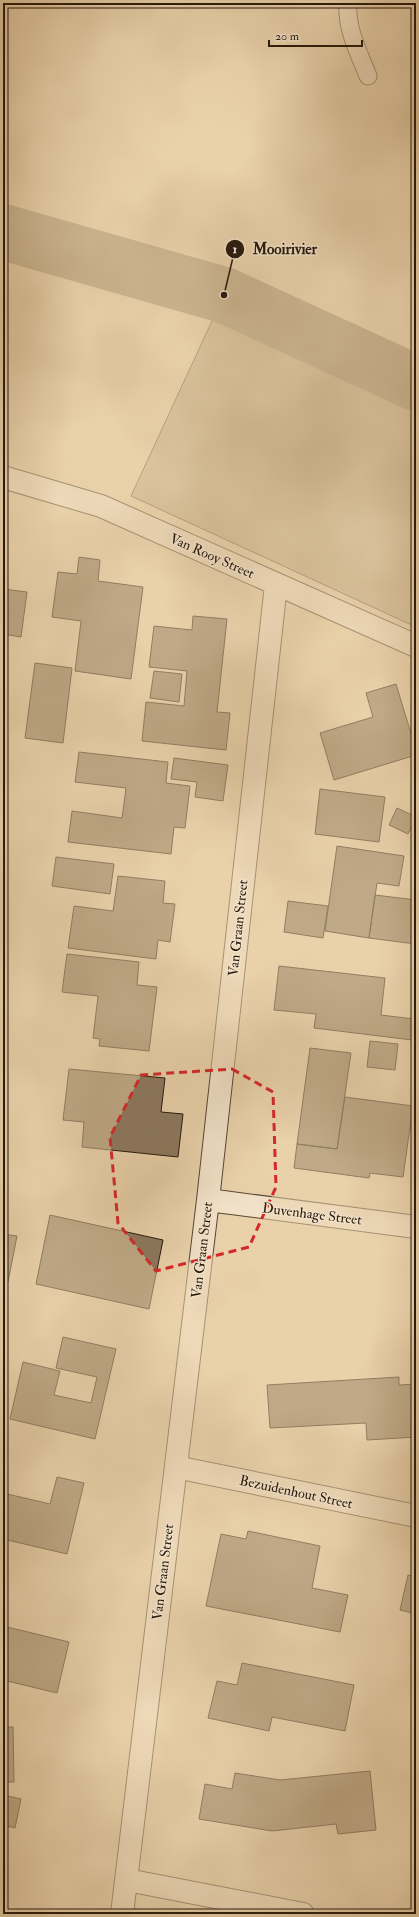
<svg xmlns="http://www.w3.org/2000/svg" width="419" height="1917" font-family="'IM FELL Double Pica',serif">
<style>
.green{fill:#c8b28f;stroke:#78654d}
.lines{fill:none;stroke-linecap:round;stroke-linejoin:round}
.river{stroke:#a79274;stroke-width:56}
.building{fill:#8c785e;stroke:#27180b}
.service-casing{stroke:#584633;stroke-width:19}
.minor-casing{stroke:#584633;stroke-width:24}
.service{stroke:#f1e1c8;stroke-width:17}
.minor{stroke:#f1e1c8;stroke-width:22}
.marked{fill:none;stroke:#d62828;stroke-width:3;stroke-dasharray:8 5;stroke-linejoin:round}
.labels{text-anchor:middle;dominant-baseline:central;stroke-width:3;stroke-linejoin:round;paint-order:stroke}
.street-label{font-size:14px;fill:#27180b;stroke:#f1e1c8}
.leader{fill:none;stroke:#27180b;stroke-width:1.5}
.callout-dot{fill:#27180b;stroke:#f1e1c8;stroke-width:1.5}
.mark-label{font-size:12px;text-anchor:middle;font-weight:bold;fill:#fff}
.callout-label{font-size:15px;text-anchor:middle;font-weight:bold;fill:#27180b;stroke:#f1e1c8;stroke-width:3;stroke-linejoin:round;paint-order:stroke}
</style>
<rect width="100%" height="100%" fill="#e9d1aa"/>
<filter id="stains"><feTurbulence type="fractalNoise" baseFrequency=".005" numOctaves="4"/><feColorMatrix values="0 0 0 0 .2 0 0 0 0 .09 0 0 0 0 .02 0 0 0 .5 -.17"/></filter>
<radialGradient id="worn" r=".72"><stop offset=".6" stop-color="#630" stop-opacity="0"/><stop offset="1" stop-color="#630" stop-opacity=".3"/></radialGradient>
<path class="green" d="M224 295 416 383V627L131 496Z"/>
<g class="lines">
<path class="river" d="M3 232 224 295 416 383"/>
</g>
<path class="building" d="M79 557 100 560 98 581 143 587 131 679 75 671 81 621 52 617 58 572 77 574Z
M3 589 27 592 21 637 3 634Z
M193 616 227 619 217 712 230 713 226 750 142 741 146 702 184 706 187 671 149 667 154 626 192 630Z
M35 663 72 668 63 743 25 738Z
M154 671 182 674 179 702 150 698Z
M396 684 416 750V755L334 780 320 733 373 717 366 693Z
M79 752 168 762 166 783 190 786 185 828 174 827 171 854 68 842 72 811 122 818 126 788 75 782Z
M174 758 228 765 223 801 195 797 197 782 171 779Z
M320 789 385 797 379 842 315 834Z
M397 808 416 817 408 834 389 825Z
M337 846 404 856 399 886 377 883 369 938 325 931Z
M56 857 114 864 110 894 52 886Z
M118 876 165 881 163 903 175 904 170 942 158 940 156 959 68 948 74 906 113 911Z
M375 895 416 900V944L369 938Z
M288 901 328 906 323 938 284 932Z
M67 954 139 962 137 985 157 987 149 1051 99 1046 100 1039 93 1038 98 996 62 992Z
M279 966 385 978 381 1015 414 1019 412 1040 314 1028 316 1014 274 1010Z
M370 1041 398 1044 395 1070 367 1067Z
M310 1048 351 1053 337 1149 297 1144Z
M69 1069 165 1078 161 1112 183 1114 178 1157 82 1147 84 1122 63 1120Z
M345 1097 413 1106 403 1177 370 1173 369 1178 294 1168 297 1144 337 1149Z
M50 1215 163 1240 149 1309 36 1284Z
M3 1234 17 1236 8 1282 3 1281Z
M63 1337 116 1349 95 1439 10 1419 23 1362 60 1371 54 1395 91 1403 97 1377 56 1368Z
M399 1377V1385L416 1384V1437L367 1440 366 1423 270 1428 267 1385Z
M57 1477 84 1483 67 1554 3 1539V1493L50 1504Z
M248 1531 320 1546 312 1588 348 1595 340 1632 206 1606 221 1534 246 1539Z
M408 1575 416 1577V1614L400 1610Z
M3 1626 69 1642 57 1693 3 1680Z
M242 1663 354 1685 345 1731 272 1717 269 1731 208 1718 217 1681 237 1685Z
M3 1727H13L14 1782H3Z
M370 1771 376 1830 338 1834 336 1824 272 1831 199 1819 205 1784 232 1789 235 1773 280 1780Z
M3 1795 21 1799 15 1828 3 1825Z"/>
<g class="lines">
<g class="service-casing">
<path id="service" d="M348 3C346 29 359 53 368 76"/>
</g>
<g class="minor-casing">
<path id="minor" d="M3 477 101 506 416 646
M208 1200 416 1227
M176 1467 416 1516
M127 1880 303 1914
M122 1914 208 1200 276 585"/>
</g>
<use href="#service" class="service"/>
<use href="#minor" class="minor"/>
</g>
<path d="M0 0H419V1917H0ZM232 1069 273 1092 276 1187 249 1247 156 1271 118 1223 110 1137 141 1075Z" fill="#e9d1aa" fill-opacity=".55" fill-rule="evenodd"/>
<path class="marked" d="M232 1069 273 1092 276 1187 249 1247 156 1271 118 1223 110 1137 141 1075Z"/>
<g class="labels">
<g class="street-label">
<text transform="translate(212 556) rotate(24)">Van Rooy Street</text>
<text transform="translate(238 928) rotate(-84)">Van Graan Street</text>
<text transform="translate(312 1214) rotate(7)">Duvenhage Street</text>
<text transform="translate(202 1250) rotate(-83)">Van Graan Street</text>
<text transform="translate(296 1492) rotate(12)">Bezuidenhout Street</text>
<text transform="translate(163 1572) rotate(-83)">Van Graan Street</text>
</g>
</g>
<path class="leader" d="M224 295L235 249"/>
<g class="callout-dot">
<circle cx="224" cy="295" r="4"/>
<circle cx="235" cy="249" r="10"/>
</g>
<g class="mark-label">
<text x="235" y="253">1</text>
</g>
<g class="callout-label">
<text x="285" y="254">Mooirivier</text>
</g>
<rect width="419" height="1917" fill="none" stroke="#e9d1aa" stroke-width="16"/>
<rect x="4" y="4" width="411" height="1909" fill="none" stroke="#27180b" stroke-width="2"/>
<rect x="8" y="8" width="403" height="1901" fill="none" stroke="#27180b"/>
<path d="M269 40v6h93v-6" fill="none" stroke="#27180b" stroke-width="2"/>
<text x="275" y="40" font-size="12" fill="#27180b" stroke="#f1e1c8" stroke-width="3" paint-order="stroke">20 m</text>
<rect width="100%" height="100%" filter="url(#stains)"/>
<rect width="100%" height="100%" fill="url(#worn)"/>
</svg>
